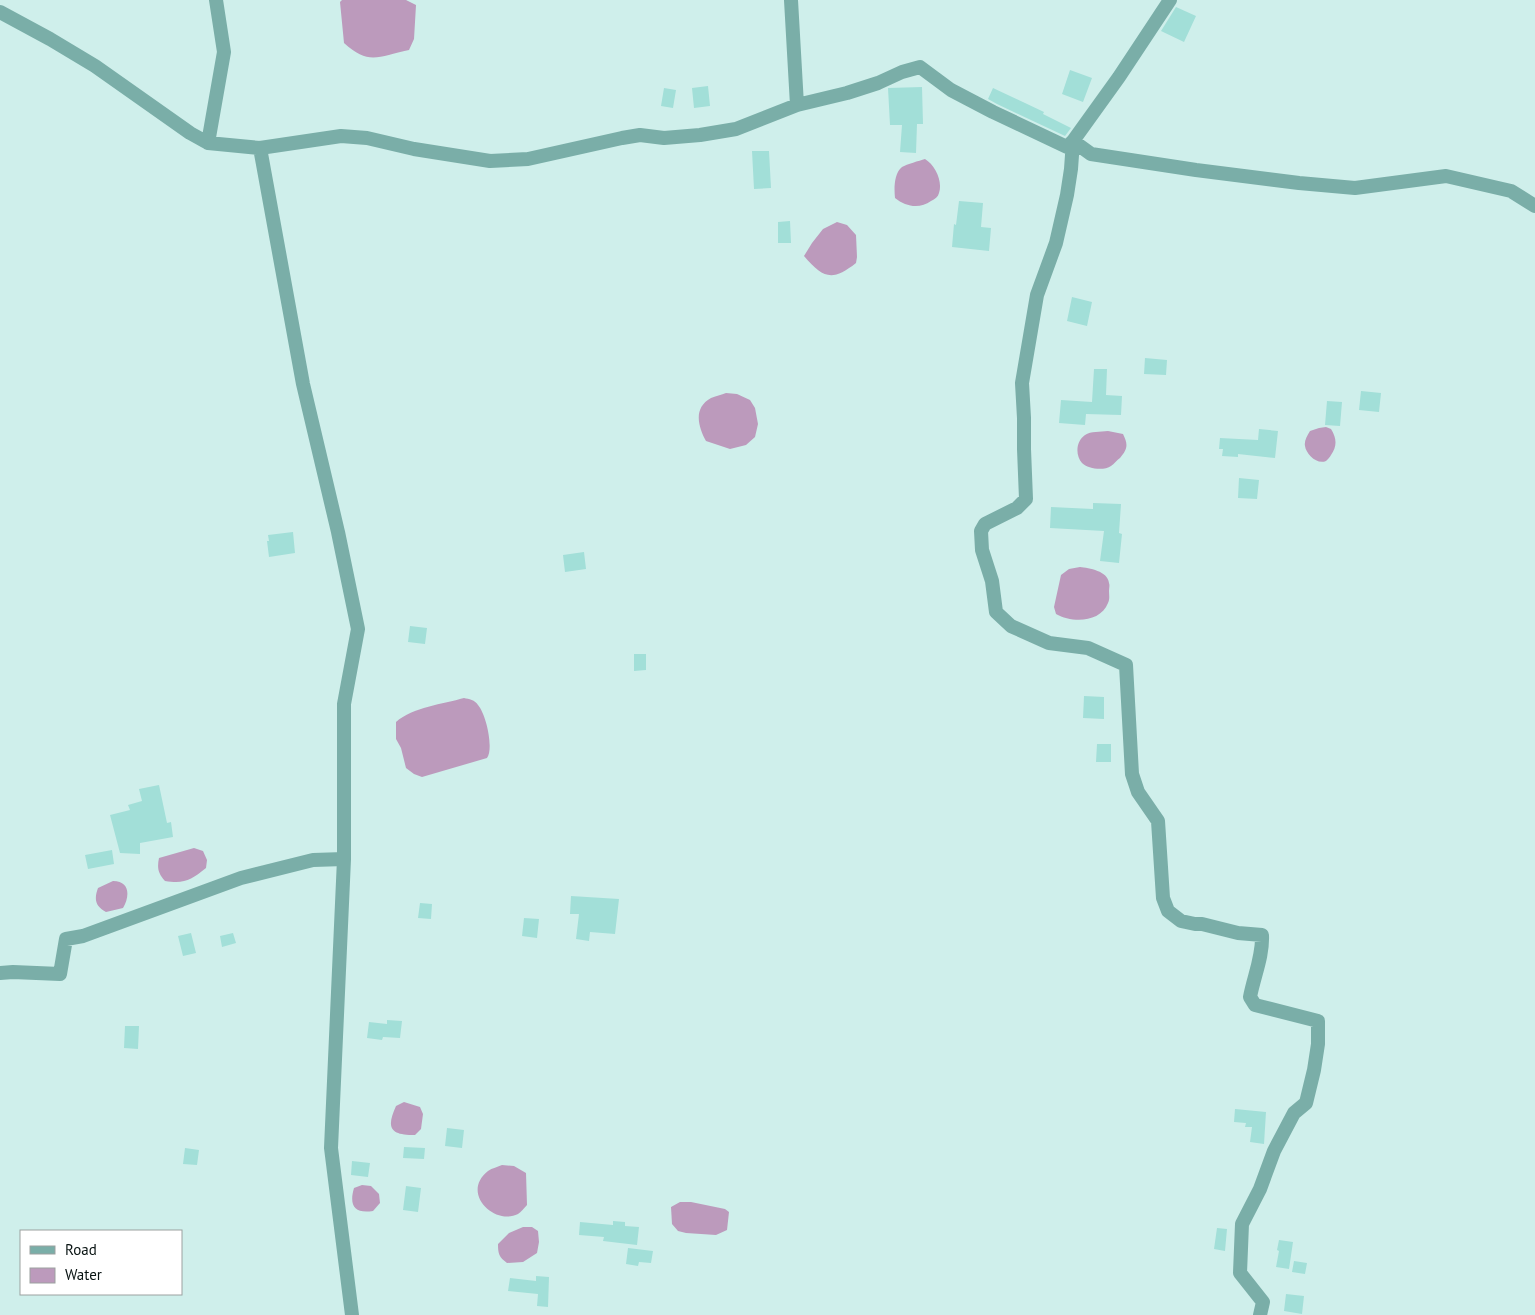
<svg xmlns="http://www.w3.org/2000/svg" width="1535" height="1315" font-family="'PT Sans',sans-serif">
<style>
.water{fill:#bc9abc}
.building{fill:#a2dfd8}
.lines{fill:none;stroke-linecap:round;stroke-linejoin:round}
.minor{stroke:#7aaea8;stroke-width:14}
</style>
<rect width="100%" height="100%" fill="#cfefeb"/>
<path class="water" d="M342 0H406L416 5 414 39 409 50C379 56 369 66 344 43L340 2Z
M925 159C935 165 943 181 939 193 938 197 935 199 931 201 920 209 906 207 895 198 894 189 894 173 902 167 907 164 919 161 925 159Z
M837 222 847 225 856 235 857 257 856 263C832 282 823 278 804 256L812 243 823 229Z
M726 393 737 394 750 400 755 408 758 424 755 437 746 445 730 449 706 441C698 426 693 408 711 398 715 396 722 395 726 393Z
M1326 427 1331 429C1337 439 1337 446 1331 455 1330 457 1327 460 1326 461 1317 465 1306 454 1305 446 1304 441 1307 436 1310 431L1319 428Z
M1108 431 1123 434C1128 444 1128 449 1120 458 1117 460 1114 464 1111 466 1104 471 1088 469 1082 463 1075 455 1076 441 1085 435 1091 431 1100 432 1108 431Z
M1080 567C1089 568 1108 571 1109 583 1110 586 1109 588 1109 591 1109 595 1110 599 1108 603 1100 623 1072 623 1056 614L1054 607 1061 575 1069 569Z
M464 698C469 699 475 700 478 705 486 714 494 748 487 758L422 777 414 774 406 768 401 748 396 739V722C413 707 443 704 464 698Z
M194 848 203 851 207 860 206 868C191 880 185 884 165 881 158 873 157 868 159 858Z
M113 881C130 881 130 896 123 908L106 912C95 906 94 899 98 888Z
M404 1102 420 1107 423 1114 421 1129 415 1135C390 1135 386 1128 396 1106Z
M502 1165 514 1166 526 1173 527 1205C524 1208 521 1212 518 1214 495 1226 460 1193 488 1171 492 1168 498 1167 502 1165Z
M362 1185 371 1186 379 1194 380 1203 373 1211C354 1214 349 1205 354 1188Z
M680 1202H691L725 1209 729 1212 727 1230 716 1235 686 1233 678 1231 672 1224 671 1207Z
M523 1227H532L538 1231 539 1242 537 1253 523 1262 507 1263C499 1257 498 1254 498 1244L509 1233Z"/>
<path class="building" d="M1176 7 1196 16 1184 42 1161 31Z
M1070 70 1092 78 1083 102 1062 94Z
M708 86 710 106 694 108 692 88Z
M922 87 923 124H917L916 153 900 152 902 125H890L888 88Z
M664 88 676 90 673 108 661 106Z
M993 88 1044 112 1043 114 1071 128 1065 136 997 104 988 99Z
M752 151H769L771 188 754 189Z
M959 201 983 203 981 227 991 228 989 251 952 247 954 224 956 225Z
M790 221 791 243H778V222Z
M1072 297 1092 302 1087 326 1067 321Z
M1145 358 1167 360 1166 375 1144 374Z
M1094 369H1107L1106 395 1122 396 1121 415 1086 414 1085 425 1059 423 1061 400 1092 402Z
M1361 391 1381 393 1379 412 1359 410Z
M1327 401 1342 402 1340 426 1325 425Z
M1259 429 1278 431 1275 458 1238 454V457L1222 456 1223 449H1219L1220 438 1258 440Z
M1239 478 1259 480 1257 499 1238 498Z
M1093 503 1121 504 1119 533 1122 534 1119 563 1100 561 1104 531 1050 528 1051 507 1093 509Z
M293 532 295 553 269 557 267 541H269L268 535Z
M584 552 586 569 565 572 563 555Z
M410 626 427 628 425 644 408 642Z
M634 654H646V670L634 671Z
M1084 696 1104 697V719L1083 718Z
M1097 744H1111V762H1096Z
M159 785 167 823 171 822 173 837 140 843V854L120 853 110 815 130 810 128 805 142 801 139 789Z
M112 850 114 864 88 869 85 855Z
M571 896 619 899 615 934 590 932 589 941 576 939 579 914H570Z
M420 903 432 904 431 919 418 918Z
M524 918 539 919 537 938 522 936Z
M191 933 196 953 183 956 178 936Z
M233 933 236 943 222 947 220 936Z
M387 1020 402 1021 400 1038 383 1037 382 1040 367 1038 369 1022 387 1024Z
M125 1026H139L138 1049 124 1048Z
M1235 1109 1266 1112 1264 1144 1250 1142 1252 1127H1245L1246 1123 1234 1122Z
M447 1128 464 1130 462 1148 445 1146Z
M404 1147 425 1148 424 1159 403 1158Z
M185 1148 199 1150 197 1165 183 1164Z
M352 1161 370 1163 368 1177 351 1175Z
M406 1186 421 1188 418 1212 403 1210Z
M613 1221 625 1222V1226L639 1227 637 1245 603 1241 604 1237 579 1235 580 1222 613 1225Z
M1217 1228 1227 1229 1225 1251 1214 1249Z
M1279 1240 1293 1242 1289 1269 1276 1267 1279 1251 1277 1250Z
M628 1248 653 1251 651 1263 639 1262 638 1266 626 1264Z
M1294 1261 1307 1263 1305 1274 1292 1272Z
M536 1276 549 1277 548 1307 537 1306 538 1294 508 1291 510 1278 536 1281Z
M1286 1294 1304 1296 1302 1314 1284 1311Z"/>
<g class="lines">
<path class="minor" d="M791 0 797 105
M1170 0 1119 77 1073 141 1071 169 1067 195 1056 243 1037 295 1022 383 1024 418V449L1026 499 1017 508 985 524 981 531 982 550 992 581 996 612 1011 626 1049 643 1088 648 1126 665 1132 774 1138 792 1158 821 1163 898 1168 911 1181 921 1195 924H1202L1238 933 1262 935C1263 956 1254 976 1250 997L1255 1005 1318 1021V1044L1314 1070 1306 1103 1294 1113 1274 1151 1260 1189 1242 1224 1240 1273 1263 1302 1260 1315
M0 12 50 39 95 66 190 133 208 143 260 148 341 136 367 138 414 149 490 161 528 159 622 138 640 135 664 138 700 135 736 129 797 105 847 93 878 83 902 72 920 67 951 90 993 112 1067 147 1073 141 1091 154 1196 170 1299 183 1355 188 1446 176 1511 191 1535 206
M208 143 224 52 216 0
M260 148 303 384 338 532 358 629 344 704V859L331 1148 352 1315
M0 973 13 972 60 974 66 939 83 936 241 878 313 860 344 859"/>
</g>
<rect x="20" y="1230" width="162" height="65" fill="#ffffff" stroke="#9ca1a0"/>
<rect x="30" y="1246" width="25" height="8" fill="#7aaea8" stroke="#9ca1a0"/>
<text x="65" y="1255" font-size="15" fill="#081312">Road</text>
<rect x="30" y="1268" width="25" height="15" fill="#bc9abc" stroke="#9ca1a0"/>
<text x="65" y="1280" font-size="15" fill="#081312">Water</text>
</svg>
